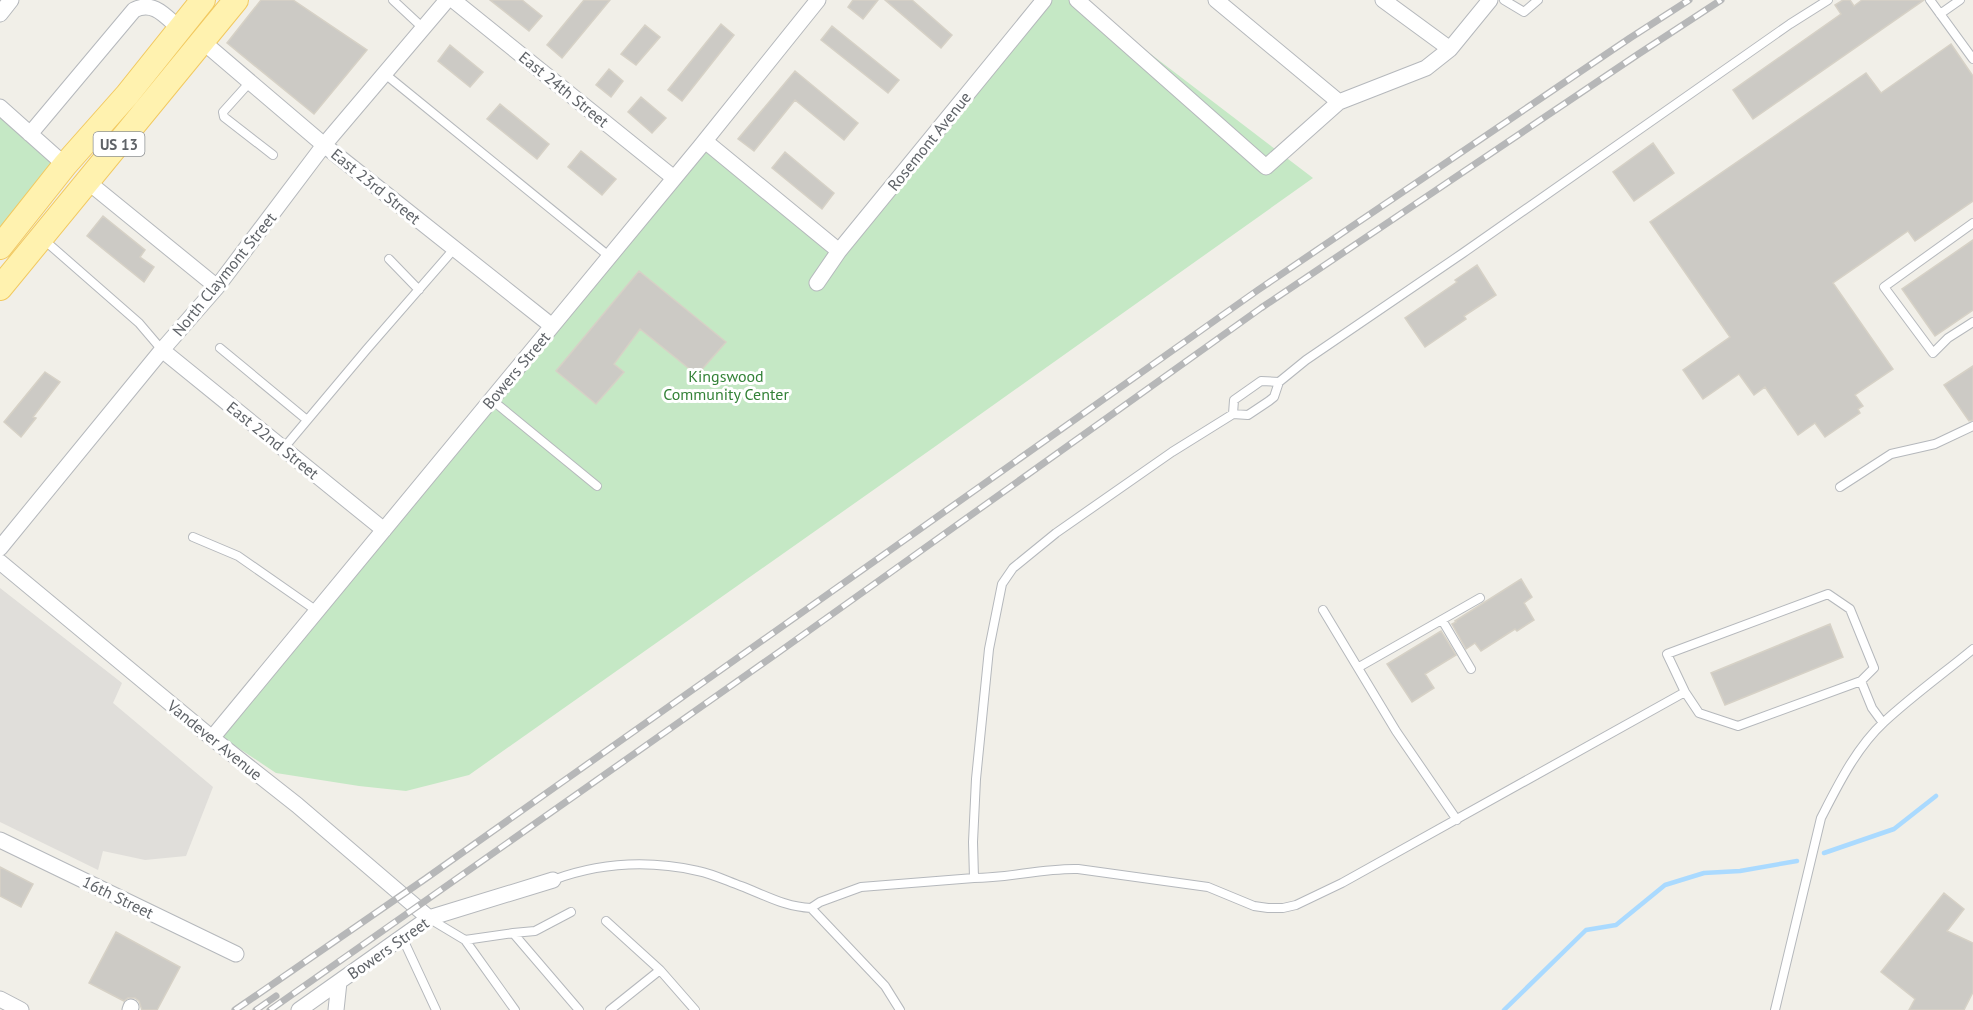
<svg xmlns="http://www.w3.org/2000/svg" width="1973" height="1010" font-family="'PT Sans',sans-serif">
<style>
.industrial{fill:#e0deda}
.green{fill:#c5e8c5}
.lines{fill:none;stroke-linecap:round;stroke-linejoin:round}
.stream{stroke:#aadaff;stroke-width:4.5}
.building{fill:#cccac5;stroke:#d6d1c6;stroke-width:1.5}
.service-casing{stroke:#b5b8bc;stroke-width:10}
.minor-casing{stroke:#b5b8bc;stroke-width:17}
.primary-casing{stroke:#f2c960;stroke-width:26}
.service{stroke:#fff;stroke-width:8}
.minor{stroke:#fff;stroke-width:15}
.primary{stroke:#fff2af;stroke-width:24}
.rail-casing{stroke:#b6b7b8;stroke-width:7}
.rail{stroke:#fff;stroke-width:4.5;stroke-dasharray:14;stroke-linecap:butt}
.labels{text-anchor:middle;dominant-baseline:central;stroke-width:6;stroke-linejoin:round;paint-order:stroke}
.shield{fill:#fff;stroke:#8f9295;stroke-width:1.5}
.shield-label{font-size:15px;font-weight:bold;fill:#5f6368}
.street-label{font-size:16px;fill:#5f6368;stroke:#fff}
.park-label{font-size:16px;fill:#348238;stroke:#fff}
</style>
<rect width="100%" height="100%" fill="#f1efe8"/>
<path class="industrial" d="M0 588 122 683 113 703 213 787 186 856 145 860 103 851 98 870 0 822Z"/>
<path class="green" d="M1044 0H1080L1313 178 933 448 469 775 406 791 359 786 276 773 222 737 700 147 836 255Z
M0 115 58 159 0 232Z"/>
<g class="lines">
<path class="stream" d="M1824 853 1894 829 1936 796
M1504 1010 1586 930 1616 925 1665 885 1704 873 1740 871 1797 861"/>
</g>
<path class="building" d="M261 0H293L367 50 314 114 227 43Z
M490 0H522L542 16 529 31Z
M584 0H610L562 58 547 45Z
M853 0H878L863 19 848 7Z
M885 0H912L952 35 941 48Z
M1843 0H1850L1854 6 1862 0H1924L1753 119 1733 90 1841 14 1835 5Z
M721 24 734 35 682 101 668 90Z
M645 25 660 37 636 65 621 54Z
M832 26 899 80 888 93 821 40Z
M1951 44 1973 76V201L1915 241 1908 231 1833 283 1893 369 1855 395 1863 406 1858 409 1860 413 1825 437 1815 423 1798 435 1765 387 1754 395 1739 374 1703 399 1683 370 1730 337 1650 222 1866 73 1881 93Z
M450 45 483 72 470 87 438 61Z
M609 69 623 81 611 97 596 85Z
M795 71 858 123 844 140 795 100 754 151 738 139Z
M641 97 666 118 652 133 628 112Z
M500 104 549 144 537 159 487 119Z
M1653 143 1674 173 1634 201 1613 172Z
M581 151 616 179 602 195 568 167Z
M785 152 834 193 822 209 772 168Z
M103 216 145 250 140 257 154 267 144 282 87 236Z
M1973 240V310L1935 336 1902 289Z
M1477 265 1496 295 1464 316 1466 319 1425 347 1405 318 1457 282 1455 280Z
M639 271 726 342 697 375 640 329 614 364 624 372 596 404 556 371Z
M1973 366V420L1969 421 1944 385Z
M45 372 60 382 33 417 36 418 21 437 4 422Z
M1521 579 1532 597 1524 603 1534 620 1517 631 1515 629 1481 651 1475 643 1466 649 1452 624 1456 622 1455 621Z
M1830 624 1843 657 1725 705 1711 673Z
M1441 631 1456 655 1425 674 1434 688 1412 702 1387 664Z
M0 867 33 884 21 907 0 896Z
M1944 893 1964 909 1947 931 1973 943V992L1964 1010H1909L1915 999 1881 972Z
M116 932 180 967 157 1010H142L139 1001 135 998H128L124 1001 89 983Z"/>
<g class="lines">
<g class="service-casing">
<path id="service" d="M393 0 423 28
M1504 0 1524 12 1538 0
M1930 0 1973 59
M1940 14 1960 0
M385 74 610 257
M250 82 223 112 224 117 273 155
M1973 223 1884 287 1933 353 1948 338 1973 322
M43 239 139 323 162 350
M389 259 419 290
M220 348 307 420
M492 400 597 486
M1233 414 1234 400 1261 381 1279 382
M283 449 367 349 454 249
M1840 487 1891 454 1935 444 1973 426
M193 537 238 556 317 611
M1323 610 1396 731 1457 820
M1442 620 1471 669
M1359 667 1480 598
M1861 681 1738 726 1699 713 1685 692 1667 654 1828 594 1850 609 1874 668 1861 681 1872 708 1883 723
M974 878 973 842 976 779 989 649 1002 584 1013 568 1056 533 1172 452 1233 414 1248 415 1269 401 1274 397 1279 382 1306 360 1463 253 1790 24 1828 0
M553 880C599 863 649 860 698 871 713 874 727 881 741 886 765 895 785 907 811 908L820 902 861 887 974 878C1009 878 1043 868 1078 869L1208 887 1254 906 1268 908H1283L1296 905 1342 883 1685 692
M811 908 885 986 900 1010
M430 919 465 940 515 1010
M606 921 660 970
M513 933 535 931 571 912
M402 937 436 1010
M465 940 513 933 579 1010
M610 1010 660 970 695 1010
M1775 1010 1821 818C1838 785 1856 748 1884 722 1912 696 1944 673 1973 649"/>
</g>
<g class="minor-casing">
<path id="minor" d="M453 0 674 178
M1077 0 1266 167 1339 102 1426 68 1450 49 1490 0
M1216 0 1339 102
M1383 0 1450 49
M0 14 11 0
M202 41 324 145 552 326
M0 107 65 165
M30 134 134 10C154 0 166 17 180 29
M705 141 839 251
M88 182 217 287
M817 283 839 251 1044 0
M162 350 384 530
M0 548 162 350 217 287 324 145 447 0
M0 562 212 738 297 805 429 918
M212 738 700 147 818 0
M0 840 236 954
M0 999 21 1010
M130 1010 131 1007
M299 1010 429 918 553 880
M336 1010 339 982"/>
</g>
<g class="primary-casing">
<path id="primary" d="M0 247 65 165 127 95 203 0
M0 288 236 0"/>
</g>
<use href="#service" class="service"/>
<use href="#minor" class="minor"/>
<use href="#primary" class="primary"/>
<g class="rail-casing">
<path id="rail" d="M235 1010 425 879 1258 290 1630 38 1689 0
M256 1010 276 996
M270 1010 779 652 1261 308 1637 55 1721 0"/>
</g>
<use href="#rail" class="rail"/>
</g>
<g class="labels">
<rect class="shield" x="93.5" y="132" width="51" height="24" rx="4.5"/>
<g class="shield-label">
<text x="119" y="144">US 13</text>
</g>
<g class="street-label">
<text transform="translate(564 89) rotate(39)">East 24th Street</text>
<text transform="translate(929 141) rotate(-51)">Rosemont Avenue</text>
<text transform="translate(376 186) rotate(39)">East 23rd Street</text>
<text transform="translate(224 274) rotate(-51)">North Claymont Street</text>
<text transform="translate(516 370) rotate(-50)">Bowers Street</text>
<text transform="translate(273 440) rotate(39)">East 22nd Street</text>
<text transform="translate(215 740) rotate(39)">Vandever Avenue</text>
<text transform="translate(118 897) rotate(26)">16th Street</text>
<text transform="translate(388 948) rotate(-35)">Bowers Street</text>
</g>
<g class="park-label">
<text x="726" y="376">Kingswood<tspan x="726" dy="18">Community Center</tspan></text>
</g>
</g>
</svg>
